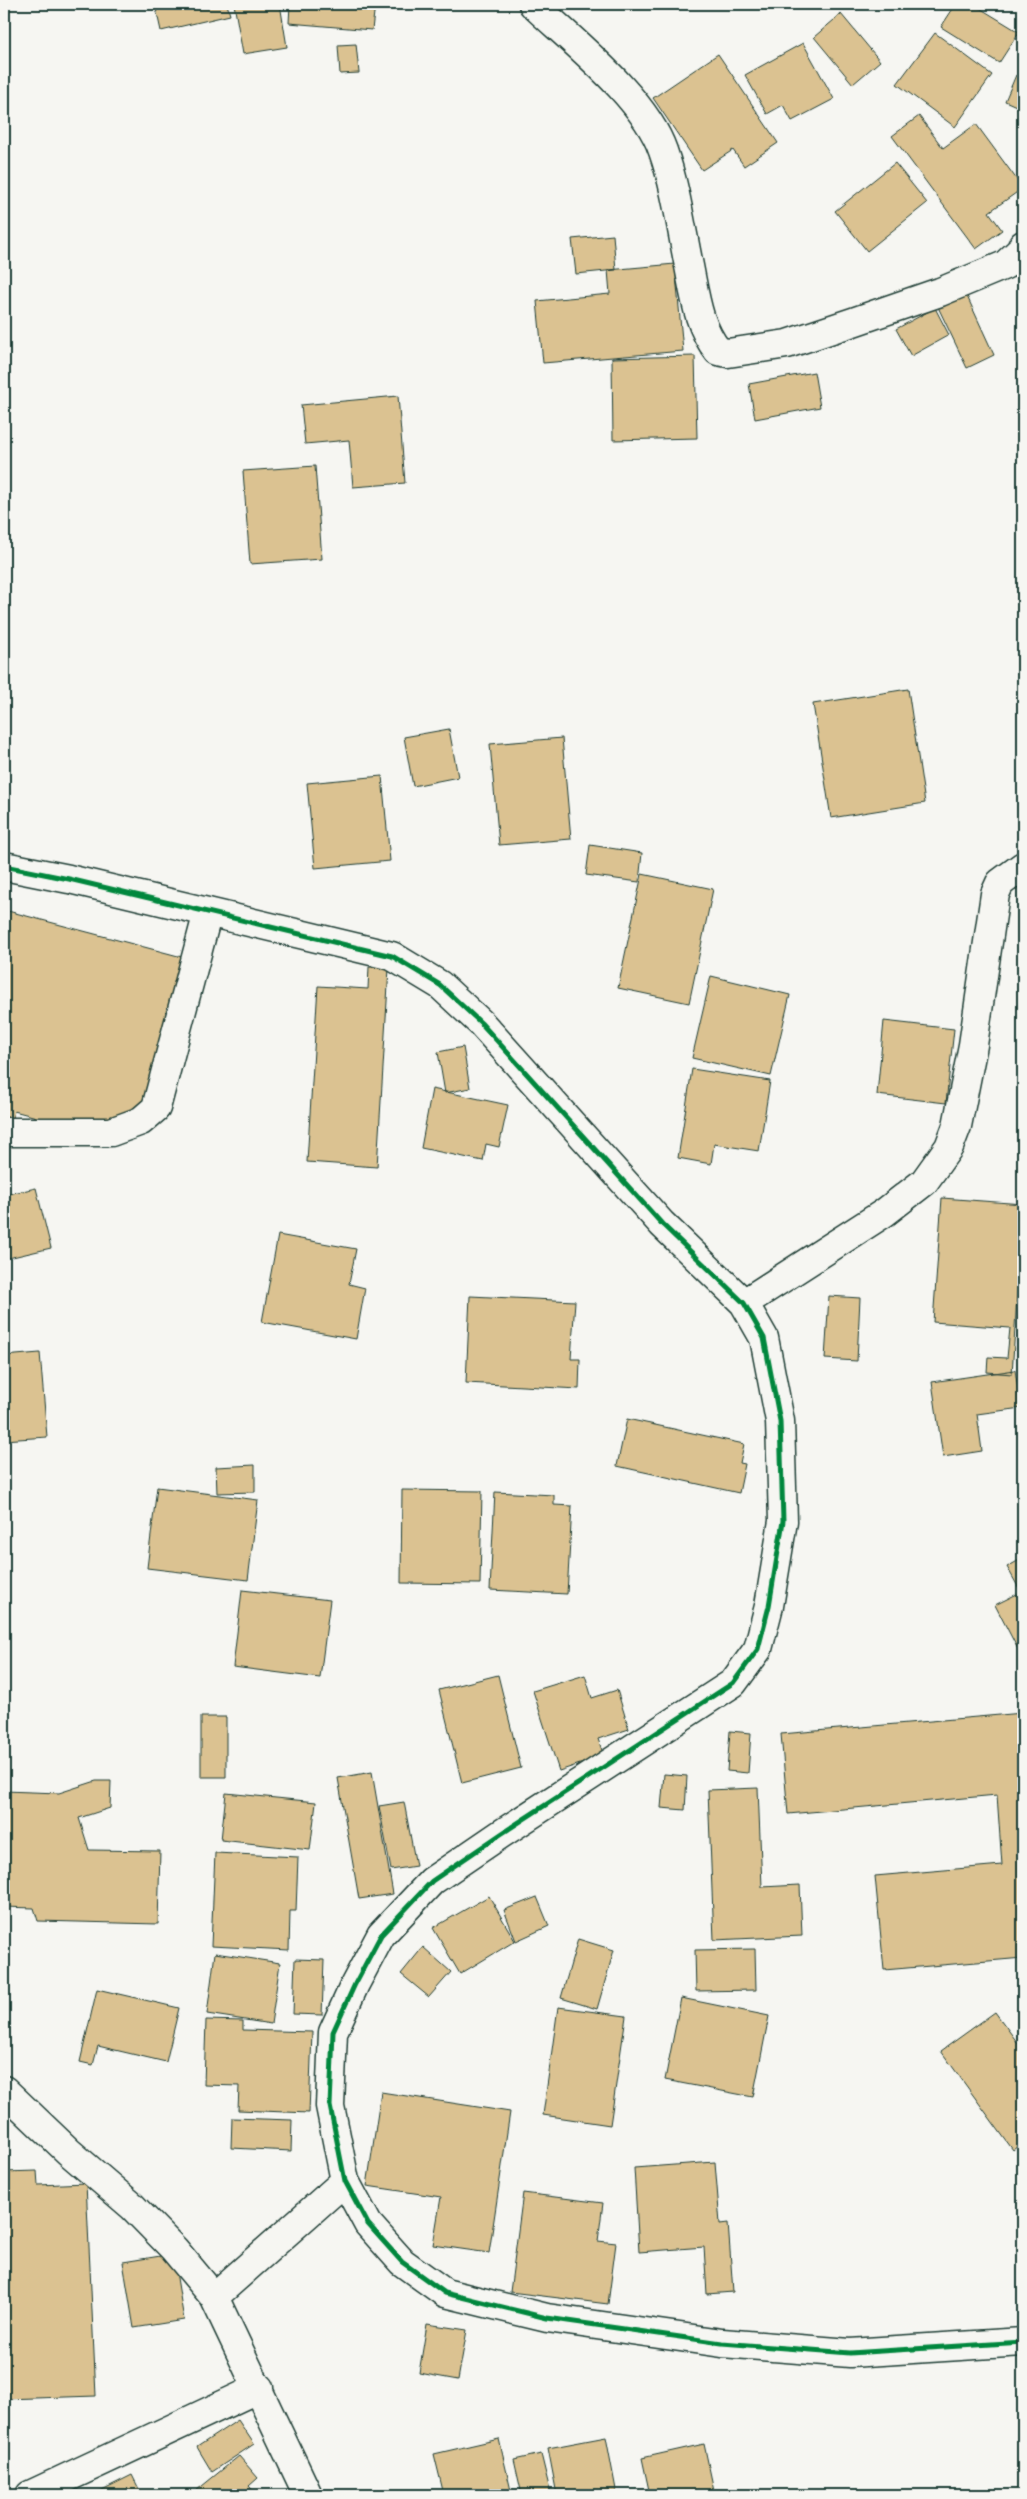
<svg xmlns="http://www.w3.org/2000/svg" width="1027" height="2499" font-family="'Playpen Sans',sans-serif">
<style>
.building{fill:#dbc291;stroke:#1f3d34}
.lines{fill:none;stroke-linecap:round;stroke-linejoin:round}
.street-casing{stroke:#1f3d34;stroke-width:31}
.street{stroke:#f6f6f2;stroke-width:28}
.cycleway-casing{stroke:#f6f6f2;stroke-width:8}
.cycleway{stroke:#00873e;stroke-width:5}
</style>
<rect width="100%" height="100%" fill="#f6f6f2"/>
<filter id="ink" filterUnits="userSpaceOnUse"><feTurbulence type="fractalNoise" baseFrequency=".02" numOctaves="2"/><feDisplacementMap in="SourceGraphic" scale="10" xChannelSelector="R" yChannelSelector="G"/><feConvolveMatrix kernelMatrix="1 2 1 2 8 2 1 2 1" color-interpolation-filters="sRGB"/></filter>
<g filter="url(#ink)">
<path class="building" d="M155 4H227L230 15 161 31Z
M234 4H280L287 47 243 54Z
M290 4H375L372 30 289 23Z
M956 4H973L1019 32 999 63 941 27Z
M841 14 880 61 853 84 814 37Z
M935 33 992 75 955 127 897 84Z
M803 43 834 99 792 121 783 105 767 114 745 75Z
M356 44 359 73 340 74 338 45Z
M718 54 778 143 744 166 733 150 702 170 653 98Z
M1016 75 1023 78V109L1005 101Z
M919 116 943 148 976 124 1023 188 989 212 1002 230 976 249 892 136Z
M895 163 927 203 867 251 835 211Z
M613 235 616 270 576 274 572 239Z
M675 264 683 351 543 363 537 301 610 294 608 270Z
M966 294 994 355 967 368 938 307Z
M935 308 949 335 911 356 896 329Z
M695 356 697 438 613 440 612 358Z
M814 372 820 407 755 419 749 384Z
M398 396 405 483 353 487 349 440 305 444 301 405Z
M315 466 322 559 250 564 243 471Z
M908 689 925 803 831 818 813 704Z
M449 729 458 777 413 786 404 737Z
M562 738 571 839 499 845 490 744Z
M382 776 390 861 315 868 307 783Z
M590 845 642 853 639 882 586 875Z
M642 874 713 889 689 1003 618 988Z
M4 910 182 957 184 979 147 1120 116 1138 14 1111 8 1135 4 1134Z
M369 967 389 968 377 1167 307 1162 318 986 368 989Z
M711 976 790 995 771 1076 692 1058Z
M884 1021 954 1029 946 1103 877 1095Z
M463 1047 470 1088 445 1093 438 1052Z
M692 1069 770 1081 759 1151 714 1144 711 1164 678 1158Z
M432 1089 508 1105 499 1147 486 1144 483 1161 421 1148Z
M36 1188 51 1248 4 1259V1195Z
M942 1198 1023 1204 1012 1374 987 1372 988 1357 1007 1358 1010 1328 933 1322Z
M278 1235 356 1249 349 1284 365 1288 356 1339 262 1322Z
M470 1296 575 1301 571 1359H580L579 1389 466 1383Z
M829 1296 860 1298 857 1361 825 1359Z
M40 1353 47 1437 4 1440V1356Z
M1015 1370 1021 1408 977 1414 982 1451 943 1457 932 1382Z
M627 1419 744 1444 740 1463 745 1464 739 1493 617 1466Z
M255 1465V1492L217 1493 216 1467Z
M157 1487 258 1500 248 1580 147 1568Z
M402 1490 482 1491 480 1584 401 1583Z
M495 1492 554 1495V1505L572 1506 567 1594 490 1590Z
M1023 1558V1659L995 1605 1021 1592 1007 1567Z
M242 1590 330 1600 320 1678 233 1667Z
M498 1675 521 1768 462 1783 439 1690Z
M585 1675 592 1698 617 1690 629 1729 598 1739 604 1756 559 1771 533 1691Z
M1023 1713V1958L884 1970 875 1876 1002 1865 997 1795 788 1814 781 1734Z
M201 1717H226V1777H201Z
M730 1731 751 1733 748 1773 727 1771Z
M372 1772 393 1894 359 1899 338 1778Z
M664 1774 687 1776 685 1810 661 1808Z
M96 1781H111L110 1808 79 1818 89 1850 160 1851 158 1924 38 1921 34 1908 4 1907V1791L59 1793Z
M758 1788 762 1887 800 1885 802 1936 714 1940 708 1790Z
M226 1793 316 1802 310 1850 221 1840Z
M404 1802 416 1866 391 1870 379 1806Z
M215 1853 298 1857 296 1911H290L289 1950 211 1946Z
M489 1896 515 1941 460 1974 433 1928Z
M537 1897 549 1926 516 1941 504 1910Z
M578 1939 614 1950 597 2009 561 1998Z
M423 1947 451 1972 429 1997 401 1974Z
M755 1949 756 1990 696 1991 695 1950Z
M215 1953 280 1963 271 2024 207 2014Z
M295 1959 324 1960 322 2015 293 2014Z
M97 1989 179 2008 166 2062 98 2046 93 2065 80 2062Z
M681 1998 769 2016 753 2097 665 2080Z
M558 2007 626 2016 610 2125 543 2115Z
M995 2012 1023 2050V2142L1013 2150 941 2051Z
M206 2020 243 2021V2030L312 2032 309 2113 238 2110 239 2086 204 2085Z
M381 2092 510 2112 489 2253 433 2245 441 2197 367 2186Z
M232 2118 292 2120 291 2151 231 2148Z
M715 2162 720 2224 728 2223 733 2292 707 2294 704 2247 639 2252 634 2168Z
M37 2171 38 2185 86 2183 96 2396 4 2399V2172Z
M523 2193 603 2203 598 2241 616 2243 608 2304 510 2292Z
M173 2254 184 2320 134 2328 123 2262Z
M427 2324 467 2330 458 2380 419 2373Z
M238 2420 254 2444 212 2472 197 2447Z
M606 2437 617 2495H557L548 2448Z
M499 2439 512 2495H444L434 2454Z
M704 2444 715 2495H650L642 2458Z
M541 2454 551 2495H522L514 2460Z
M239 2456 258 2478 249 2486 257 2495H191Z
M132 2475 142 2495H92Z"/>
<g class="lines">
<g class="street-casing">
<path id="street" d="M533 4C573 42 645 98 663 151 676 188 681 227 689 266 695 296 698 326 718 351L728 353 787 344 853 322 940 292 1005 265 1020 251 1023 245
M4 866 69 879 392 956 440 985 481 1023 662 1224 744 1303 764 1338 780 1421 783 1521 769 1606 758 1649 733 1683 501 1834 432 1881 381 1935 355 1984 333 2032 330 2106 345 2181 368 2224 402 2262 445 2293 547 2318 722 2343 850 2353 1023 2342
M4 1132H111L141 1121 156 1108 208 912
M744 1303 884 1213 924 1182 949 1147 957 1126 973 1045 995 894 1000 883 1023 866
M4 2090 69 2152 132 2206 174 2249 214 2297 308 2495
M214 2297 345 2181
M30 2495 259 2388"/>
</g>
<use href="#street" class="street"/>
<g class="cycleway-casing">
<path id="cycleway" d="M4 866 69 879 392 956 440 985 481 1023 662 1224 744 1303 764 1338 780 1421 783 1521 769 1606 758 1649 733 1683 501 1834 432 1881 381 1935 355 1984 333 2032 330 2106 345 2181 368 2224 402 2262 445 2293 547 2318 722 2343 850 2353 1023 2342"/>
</g>
<use href="#cycleway" class="cycleway"/>
</g>
</g>
<rect width="1027" height="2499" fill="none" stroke="#f6f6f2" stroke-width="20"/>
<rect x="10" y="10" width="1007" height="2479" fill="none" stroke="#1f3d34" stroke-width="2" filter="url(#ink)"/>
</svg>
